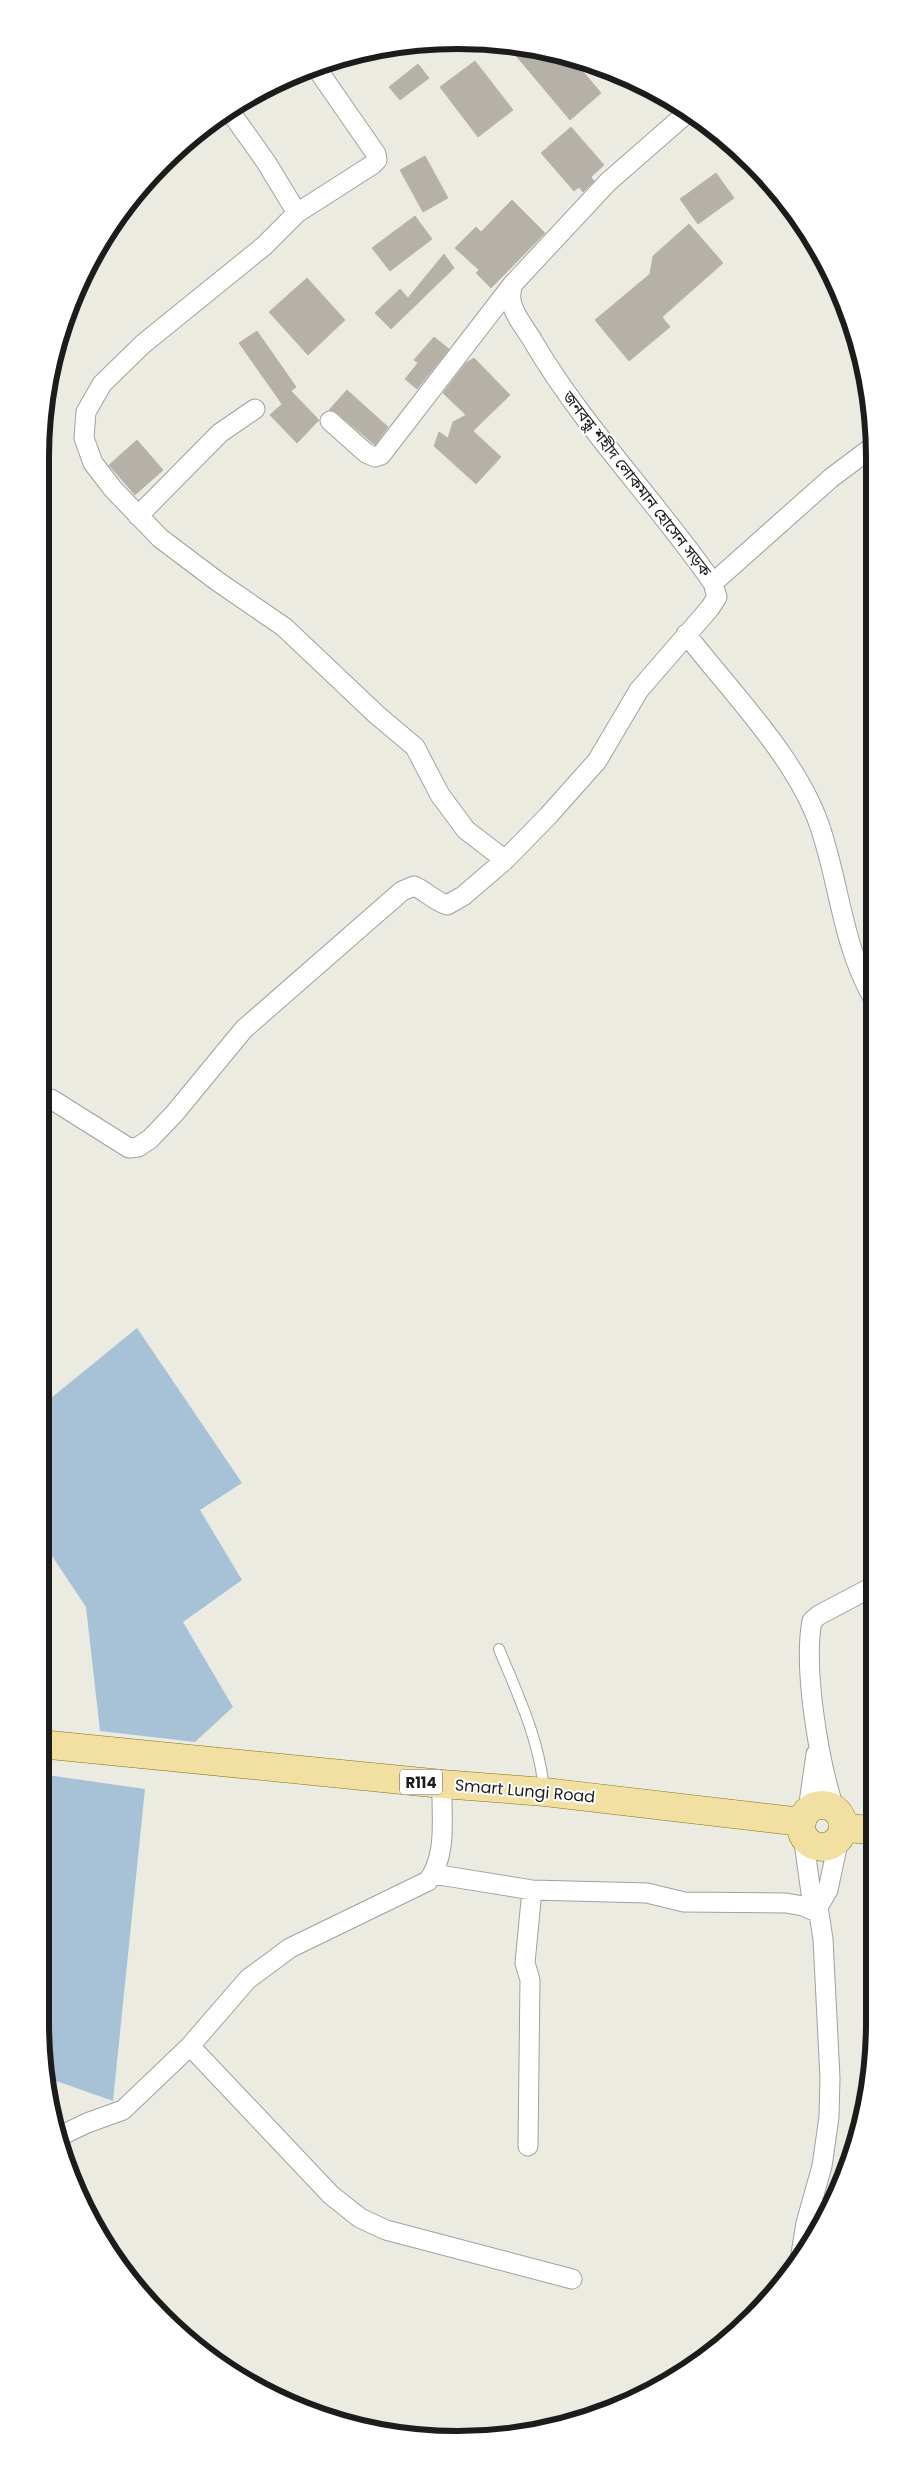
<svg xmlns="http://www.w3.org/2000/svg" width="915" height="2480" font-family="Poppins,'Noto Sans Bengali',sans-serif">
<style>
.water{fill:#a7c2d6}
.building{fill:#b5b1a9;stroke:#bcb4a6}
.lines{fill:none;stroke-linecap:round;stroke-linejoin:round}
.service-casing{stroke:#a0a0a0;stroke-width:12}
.minor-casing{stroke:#a0a0a0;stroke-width:21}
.primary-casing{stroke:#85750f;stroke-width:29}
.service{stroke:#fff;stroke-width:10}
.minor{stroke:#fff;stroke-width:19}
.primary{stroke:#f2dfa2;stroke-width:28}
.labels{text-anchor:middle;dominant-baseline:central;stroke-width:4;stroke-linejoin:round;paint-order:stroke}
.shield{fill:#fff;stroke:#606060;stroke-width:1}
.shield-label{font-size:15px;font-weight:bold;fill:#1c1c1c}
.street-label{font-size:16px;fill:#1c1c1c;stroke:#fff}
.rim{fill:none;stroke:#1c1c1c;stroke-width:6}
</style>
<rect width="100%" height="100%" fill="#ecebe2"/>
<path class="water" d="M137 1328 242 1483 200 1510 242 1580 183 1622 233 1707 195 1742 100 1731 86 1607 40 1538V1407Z
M40 1774 145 1789 113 2101 45 2077 40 2022Z"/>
<path class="building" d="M507 45 570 56 601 93 570 120Z
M475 61 513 110 478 137 440 87Z
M418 64 429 78 400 100 389 87Z
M571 127 604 165 591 177 594 181 583 192 579 187 574 191 541 153Z
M425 156 448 198 423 212 400 170Z
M716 173 734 198 698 224 680 199Z
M512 200 545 233 491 288 476 273 479 270 455 248 476 227 481 232Z
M415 216 432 239 390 271 372 248Z
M689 224 723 263 662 317 670 327 629 361 595 320 650 274 653 256Z
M444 254 454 268 391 329 375 313 400 289 408 298Z
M307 278 345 320 308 355 269 312Z
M257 331 296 387 291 391 319 420 297 443 270 415 282 404 239 343Z
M434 337 449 349 417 389 405 379 418 363 414 360Z
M474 358 510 395 473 431 501 457 476 484 434 446 439 432 448 438 453 422 466 415 443 393 466 363Z
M347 390 388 427 375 445 337 413 329 410Z
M137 440 163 470 135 495 109 465Z"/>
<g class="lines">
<g class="service-casing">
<path id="service" d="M499 1649C518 1695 540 1741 544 1791"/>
</g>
<g class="minor-casing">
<path id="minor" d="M315 66 376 154 377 160 372 165 297 213 264 246 143 344 102 384 86 412 84 438 93 463 113 489 160 538 217 581 284 627 377 715 415 747 440 795 466 830 505 860
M229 110 266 162 297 213
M330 421 366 453 375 457 381 455 512 285
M138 516 220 433 255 409
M713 583 831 478 871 448
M686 634C730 691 795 756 819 824 840 884 841 941 873 998
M40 1103 51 1099 129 1148 138 1147 150 1139 174 1114 244 1029 402 891 414 886C426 891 434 901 447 905L463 896 505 860 548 816 597 761 639 690 710 608 717 597 713 583C656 501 585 429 534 343 527 330 513 315 511 300 510 295 512 289 512 285L608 182 687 113
M834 1808C819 1762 803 1669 812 1621L819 1615 874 1586
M808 1810 816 1754
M433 1874 532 1890 647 1893 684 1902 786 1903 803 1906 819 1913
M818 1907 828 1890 839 1838
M190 2046 331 2195 360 2218 386 2230 572 2279
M58 2137 87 2123 123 2110 190 2046 248 1979 290 1948 428 1881C448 1854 441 1816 442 1784
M528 2146 530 1980 525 1963 532 1890
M800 2260 806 2223 822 2166 829 2117 830 2078 823 1939 818 1907 811 1893 803 1835"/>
</g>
<g class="primary-casing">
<path id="primary" d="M40 1744 442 1784 545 1792 802 1822
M801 1826a21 21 0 1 1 42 0a21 21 0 1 1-42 0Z
M843 1828 875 1830"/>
</g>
<use href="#service" class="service"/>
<use href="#minor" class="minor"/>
<use href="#primary" class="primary"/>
</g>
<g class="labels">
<rect class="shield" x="400" y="1769.5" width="42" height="25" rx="4"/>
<g class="shield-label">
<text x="421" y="1782">R114</text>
</g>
<g class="street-label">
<text transform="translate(637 484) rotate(52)">জনবন্ধু শহীদ লোকমান হোসেন সড়ক</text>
<text transform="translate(525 1791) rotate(5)">Smart Lungi Road</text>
</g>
</g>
<path d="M0 0H915V2480H0ZM457 49H458A408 408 0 0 1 866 457V2023A408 408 0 0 1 458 2431H457A408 408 0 0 1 49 2023V457A408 408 0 0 1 457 49Z" fill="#fff" fill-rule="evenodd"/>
<path class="rim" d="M457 49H458A408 408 0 0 1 866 457V2023A408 408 0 0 1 458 2431H457A408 408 0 0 1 49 2023V457A408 408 0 0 1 457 49Z"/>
</svg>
